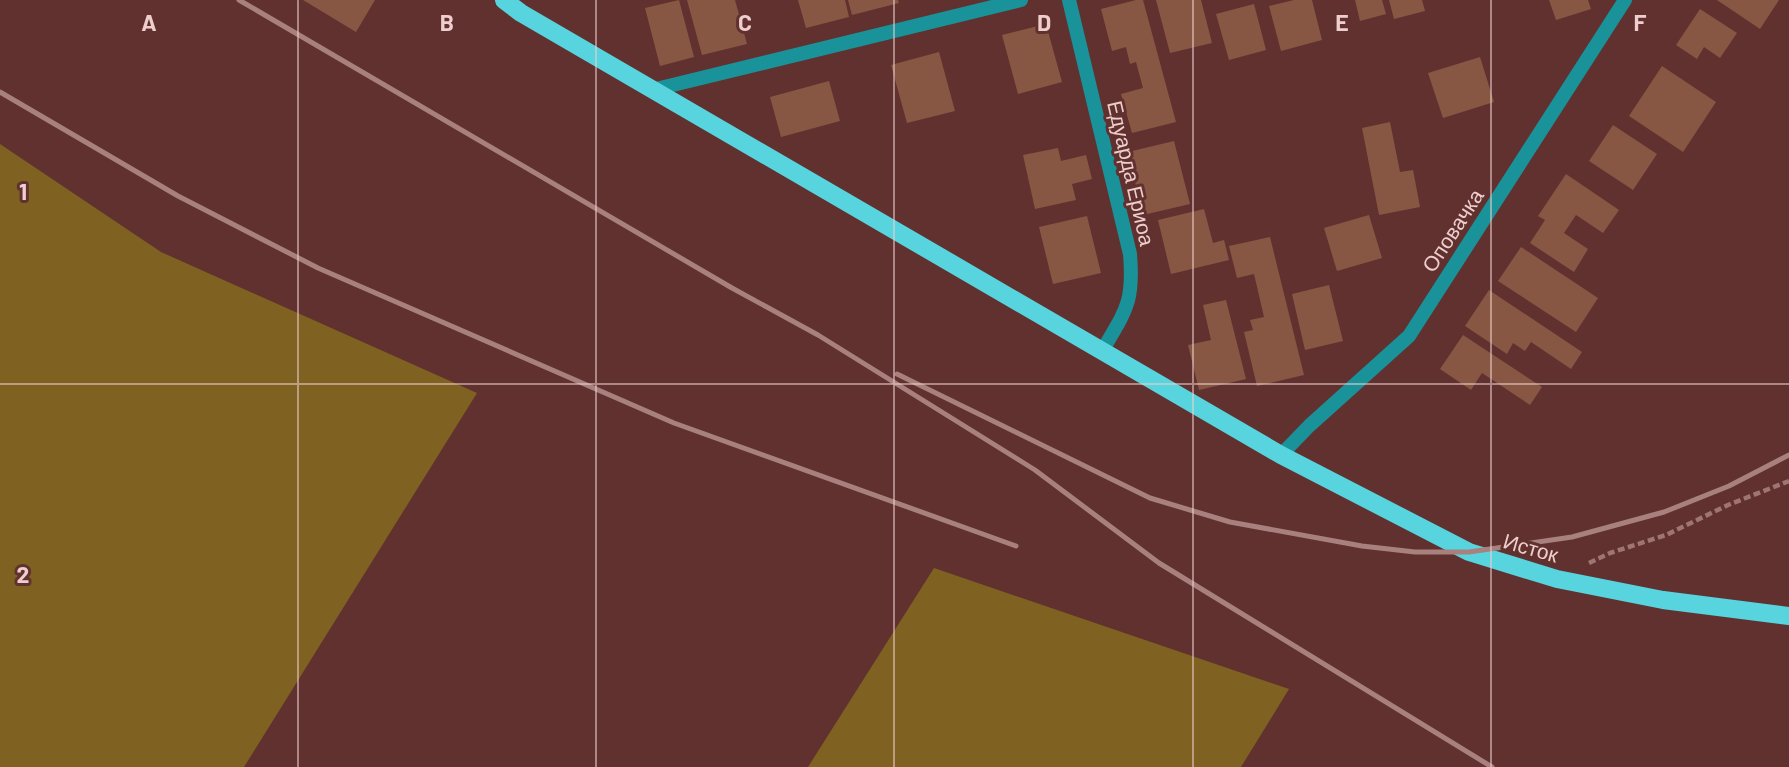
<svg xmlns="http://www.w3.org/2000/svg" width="1789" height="767" font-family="Barlow,sans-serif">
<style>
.green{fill:#7f6122}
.building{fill:#875744}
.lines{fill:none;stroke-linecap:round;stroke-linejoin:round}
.path{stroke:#9e7573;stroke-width:4.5;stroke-dasharray:7 3.5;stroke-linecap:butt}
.street{stroke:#1a929a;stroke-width:14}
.primary{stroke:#57d4de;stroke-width:18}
.rail{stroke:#a8807e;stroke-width:5}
.grid{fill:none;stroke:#eecfcd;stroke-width:2;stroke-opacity:0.55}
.labels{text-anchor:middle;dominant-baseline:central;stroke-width:6;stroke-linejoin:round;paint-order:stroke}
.street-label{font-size:21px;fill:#eecfcd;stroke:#61312f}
.grid-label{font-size:23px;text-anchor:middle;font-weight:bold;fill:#eecfcd;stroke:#61312f;stroke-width:6;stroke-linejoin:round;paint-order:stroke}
</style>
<rect width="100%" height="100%" fill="#61312f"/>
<path class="green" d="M0 144 161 252 477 393 244 767H0Z
M934 568 1289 689 1241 767H808Z"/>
<path class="building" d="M303 0H375L356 32Z
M679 0 694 57 660 66 645 8Z
M687 0H735L747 44 702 55Z
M798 0H845L849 17 806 28Z
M848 0H898L899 3 852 15Z
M1136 0H1143L1176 122 1132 133 1121 94 1143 88 1136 62 1130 64 1126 47 1112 51 1101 9Z
M1156 0H1201L1212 43 1170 53Z
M1294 0H1312L1322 40 1281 51 1269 6Z
M1355 0H1382L1386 14 1360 21Z
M1389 0H1422L1425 11 1394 19Z
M1549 0H1588L1591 9 1556 20Z
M1717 0H1779L1760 29Z
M1254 4 1266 50 1229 60 1216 14Z
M1700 9 1737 33 1720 58 1704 47 1697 59 1676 45Z
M1046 24 1062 82 1018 94 1002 35Z
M939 52 955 111 907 123 891 65Z
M1480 57 1494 102 1443 118 1428 73Z
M1662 66 1716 102 1683 152 1629 116Z
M829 81 840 121 781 137 770 97Z
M1390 122 1400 172 1413 170 1420 207 1379 215 1362 128Z
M1613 125 1657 154 1633 190 1589 161Z
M1174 141 1190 204 1143 215 1128 152Z
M1058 148 1061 161 1086 155 1092 179 1072 184 1076 200 1035 209 1023 155Z
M1566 174 1619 210 1603 233 1576 215 1564 233 1588 249 1574 272 1530 243 1545 220 1538 216Z
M1204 209 1213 243 1224 240 1229 260 1171 274 1158 220Z
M1369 215 1382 258 1337 271 1324 228Z
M1087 216 1101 273 1053 284 1039 227Z
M1270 237 1304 375 1257 386 1244 332 1253 330 1250 320 1264 317 1254 274 1237 278 1229 246Z
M1521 247 1598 298 1576 332 1498 281Z
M1329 285 1343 341 1305 350 1292 294Z
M1489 290 1582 352 1571 369 1531 342 1525 351 1513 343 1507 354 1465 326Z
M1226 300 1246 379 1199 390 1188 345 1211 340 1203 305Z
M1463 335 1542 387 1530 405 1482 373 1471 390 1440 369Z"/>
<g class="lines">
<path class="path" d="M1589 563 1610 553 1666 535 1728 505 1789 481"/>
<path class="street" d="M1069 0 1130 254C1134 303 1126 310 1102 351
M652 90 1021 0
M1281 455 1309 426 1409 336 1625 0"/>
<path class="primary" d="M504 0 521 13 1281 455 1469 552 1557 579 1663 600 1789 616"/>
<path class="rail" d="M239 0 732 288 818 335 1035 470 1159 563 1492 767
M0 92 178 196 318 268 674 423 1016 546
M897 374 1150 498 1230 522 1362 546 1415 552H1469L1572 537 1664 512 1729 486 1789 455"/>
</g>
<path class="grid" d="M298 0V767M596 0V767M894 0V767M1193 0V767M1491 0V767M0 384H1789"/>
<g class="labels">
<g class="street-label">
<text transform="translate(1132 173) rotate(77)">Едуарда Ериоа</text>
<text transform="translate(1452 230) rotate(-57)">Оповачка</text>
<text transform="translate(1531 547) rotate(16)">Исток</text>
</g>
</g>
<g class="grid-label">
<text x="149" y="31">A</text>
<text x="447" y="31">B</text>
<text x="745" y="31">C</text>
<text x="1044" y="31">D</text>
<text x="1342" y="31">E</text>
<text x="1640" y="31">F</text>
<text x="23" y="200">1</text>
<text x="23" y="583">2</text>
</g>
</svg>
